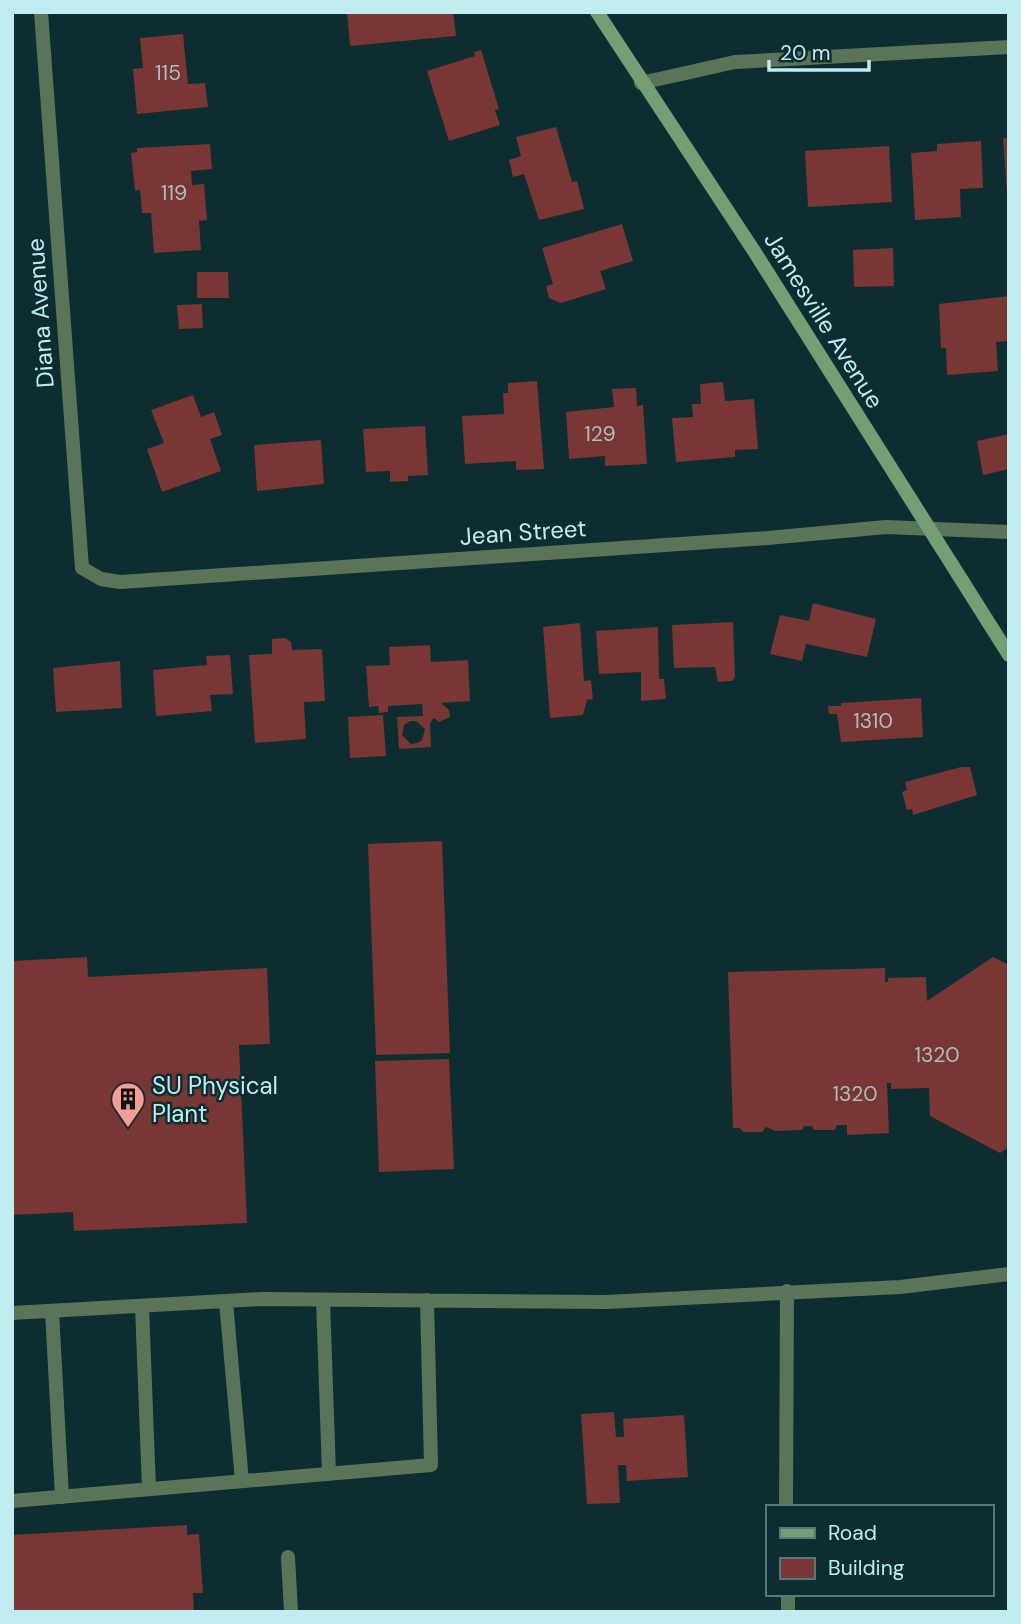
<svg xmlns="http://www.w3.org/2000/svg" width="1021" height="1624" font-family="'DM Sans',sans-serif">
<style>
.building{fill:#783634;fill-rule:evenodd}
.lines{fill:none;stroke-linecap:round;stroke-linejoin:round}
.lane{stroke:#5a7459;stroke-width:14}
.street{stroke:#5a7459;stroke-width:14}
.secondary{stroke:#769e74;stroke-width:14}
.labels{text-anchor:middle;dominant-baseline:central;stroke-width:5;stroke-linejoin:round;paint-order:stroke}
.number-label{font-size:21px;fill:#adbec2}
.street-label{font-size:24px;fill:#bfecf1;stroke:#0d2d30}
.poi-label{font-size:24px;fill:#bfecf1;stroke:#0d2d30;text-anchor:start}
</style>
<rect width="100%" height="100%" fill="#0d2d30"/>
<path class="building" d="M347 12H453L456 36 350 46Z
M183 34 188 84 205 83 208 107 137 114 133 69 143 68 140 38Z
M481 50 499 109 495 110 500 125 449 141 427 71 475 56 474 52Z
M556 127 572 182 577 181 584 209 539 220 524 174 513 177 509 160 521 156 516 137Z
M1003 138H1009V194H1007Z
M981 141 983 188 960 189 961 217 915 220 911 153 937 151V144Z
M210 144 212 169 191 171 192 185 204 184 207 220 199 221 201 250 154 253 151 213H142L140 190 135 191 131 153 137 152V148Z
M889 146 892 202 808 207 805 151Z
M622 224 633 261 600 271 606 289 561 303 549 298 546 286 553 284 542 248Z
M893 248 894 286 854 287 853 250Z
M197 272H228L229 298H197Z
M1009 296V341L996 342 998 371 947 375 946 348H941L939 304Z
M202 304 203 328 179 329 177 305Z
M537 381 544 469 516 470V461L465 464 462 416 504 414 503 393H508V383Z
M723 382 725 401 754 399 758 449 735 450V457L676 462 672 418 693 417 692 404H701L700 384Z
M636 388 637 406 643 405 647 464 605 466V456L569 459 566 412 614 407 612 389Z
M193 395 201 417 214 412 222 435 210 439 221 471 162 492 147 449 164 443 151 410Z
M425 426 428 475 408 476V481L390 482V471L366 472 363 429Z
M1009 434V469L983 475 977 441Z
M321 440 324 484 257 491 254 445Z
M813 603 876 619 867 657 806 644 802 661 770 654 780 615 809 621Z
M733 622 735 677 732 681 718 682 715 667 674 668 672 625Z
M580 623 584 681 591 680 593 699 587 700 583 715 550 718 543 627Z
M658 627 659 679H664L666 699 641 701V672L599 674 596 631Z
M285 638 291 642 292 650 322 649 325 701 304 702 306 739 255 743 249 655 272 654V639Z
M430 645 431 662 468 660 470 701 441 703 449 710 450 717 439 722 434 718 430 723 431 747 399 749 397 717 423 716 422 704 388 706V712L379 713 378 706 369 707 366 666 390 665 389 647ZM410 721H416L425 729 422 740 417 743 411 744 402 735 404 725Z
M230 655 233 694 210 695 212 711 156 716 153 670 207 665 206 656Z
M120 661 122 708 56 712 53 668Z
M921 698 923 737 841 742 837 714H829L828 706H841V703Z
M383 715 386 756 350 758 348 717Z
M961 767H970L977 795 913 815 912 809 907 810 902 792 907 790 905 782Z
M442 841 450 1053 376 1055 368 844Z
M87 957 88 977 267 968 270 1044 239 1045 247 1223 74 1231 73 1212 12 1215V961Z
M993 957 1009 965V1147L1000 1153 930 1116 929 1088 891 1089V1083H887L889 1133 847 1135V1125H837L835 1130H814L812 1126H804L802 1130 776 1131 766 1127 762 1132H743L740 1128H733L728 972 885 968V982H888V978L926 977 927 1001Z
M449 1059 454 1169 379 1172 375 1061Z
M614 1412 616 1437H624L623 1419 684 1415 688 1477 627 1481 626 1465H618L620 1503 587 1504 581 1414Z
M187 1525V1535L199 1534 203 1593H193L194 1612H12V1535Z"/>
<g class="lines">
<path class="lane" d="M323 1300 329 1474
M226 1302 242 1481
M142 1306 149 1489
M52 1311 62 1497
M12 1313 262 1299 606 1302 900 1287 1009 1274
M12 1501 431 1465 427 1300
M786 1507 787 1291
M288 1557 291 1612
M788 1594V1612"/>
<path class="street" d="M41 12 82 568 101 579 120 582 768 538 886 527 1009 532
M641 83 735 62 1009 47"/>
<path class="secondary" d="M597 12 754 251 1009 655"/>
</g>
<defs>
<g id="building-pin" transform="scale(1.75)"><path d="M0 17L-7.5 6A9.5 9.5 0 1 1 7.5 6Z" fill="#f59c96" stroke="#0d2d30"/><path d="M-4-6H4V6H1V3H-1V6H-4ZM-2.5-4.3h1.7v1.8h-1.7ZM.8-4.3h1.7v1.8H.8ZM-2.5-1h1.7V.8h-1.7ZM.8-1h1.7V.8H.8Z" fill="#111"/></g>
</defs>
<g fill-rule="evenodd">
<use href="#building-pin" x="128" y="1099"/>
</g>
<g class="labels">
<g class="number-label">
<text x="168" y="73">115</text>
<text x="174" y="193">119</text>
<text x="600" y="434">129</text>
<text x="873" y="721">1310</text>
<text x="937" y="1055">1320</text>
<text x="855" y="1094">1320</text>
</g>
<g class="street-label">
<text transform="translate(40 313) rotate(-94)">Diana Avenue</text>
<text transform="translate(824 320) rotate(58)">Jamesville Avenue</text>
<text transform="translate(523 532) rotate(-4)">Jean Street</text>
</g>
<g class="poi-label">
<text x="152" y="1085">SU Physical<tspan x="152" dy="28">Plant</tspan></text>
</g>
</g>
<rect width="1021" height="1624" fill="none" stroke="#bfecf1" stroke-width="28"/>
<rect x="766" y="1505" width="228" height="91" fill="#0d2d30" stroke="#54797d" stroke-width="2"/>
<rect x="780" y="1528" width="35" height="10" fill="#769e74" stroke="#54797d" stroke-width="2"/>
<text x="828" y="1540" font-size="21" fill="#bfecf1">Road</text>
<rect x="780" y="1558" width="35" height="21" fill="#783634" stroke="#54797d" stroke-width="2"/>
<text x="828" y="1575" font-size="21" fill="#bfecf1">Building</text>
<path d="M769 60v10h100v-10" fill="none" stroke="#bfecf1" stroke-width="3.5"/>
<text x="780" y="60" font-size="21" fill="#bfecf1" stroke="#0d2d30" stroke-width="5" paint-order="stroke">20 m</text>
</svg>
